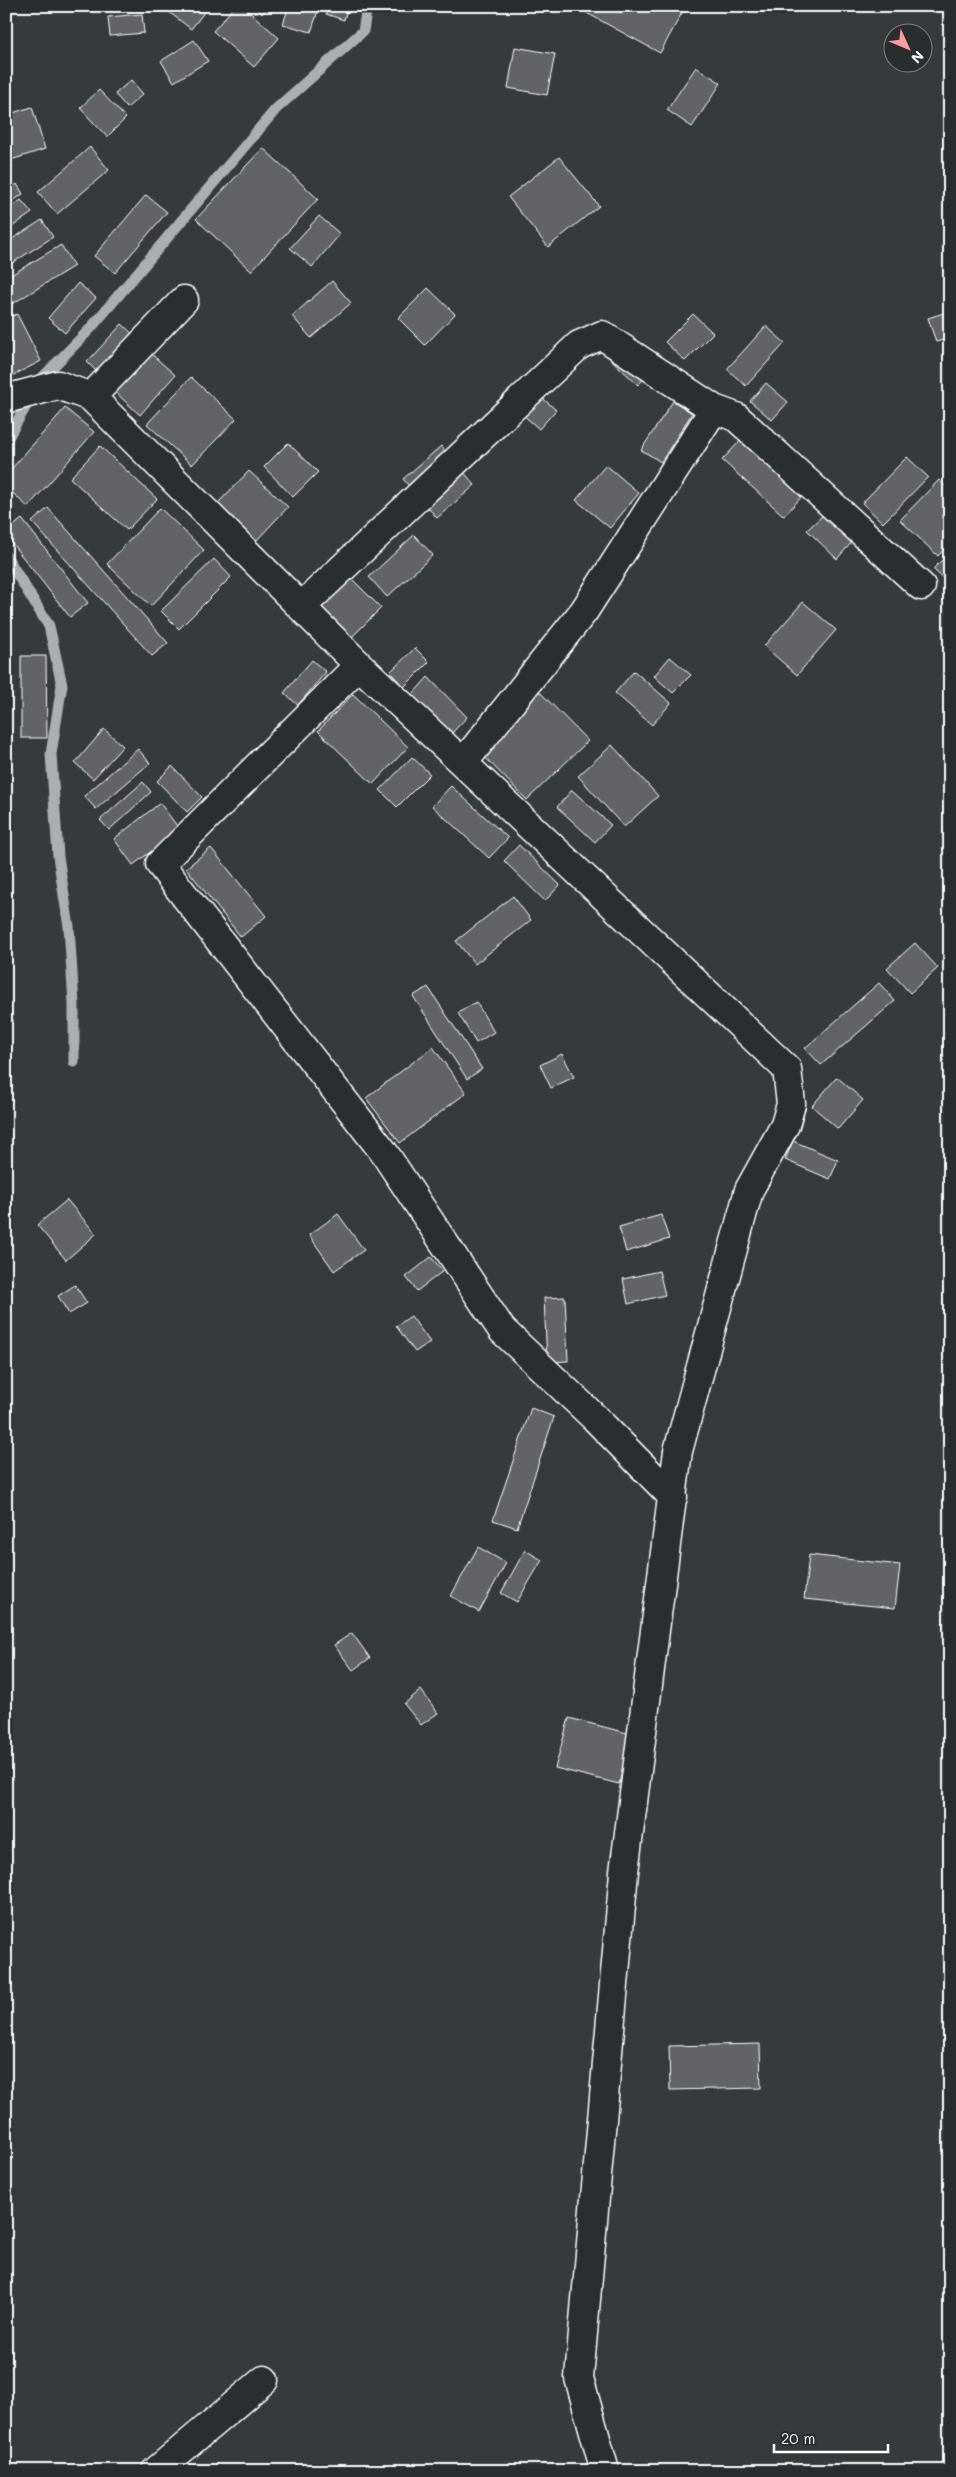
<svg xmlns="http://www.w3.org/2000/svg" width="956" height="2477" font-family="Mali,sans-serif">
<style>
.lines{fill:none;stroke-linecap:round;stroke-linejoin:round}
.stream{stroke:#adaeaf;stroke-width:11}
.building{fill:#636465;stroke:#fff}
.minor-casing{stroke:#fff;stroke-width:31}
.minor{stroke:#2a2d2e;stroke-width:28}
</style>
<rect width="100%" height="100%" fill="#373a3b"/>
<filter id="ink" filterUnits="userSpaceOnUse"><feTurbulence type="fractalNoise" baseFrequency=".02" numOctaves="2"/><feDisplacementMap in="SourceGraphic" scale="10" xChannelSelector="R" yChannelSelector="G"/><feConvolveMatrix kernelMatrix="1 2 1 2 8 2 1 2 1" color-interpolation-filters="sRGB"/></filter>
<g filter="url(#ink)">
<g class="lines">
<path class="stream" d="M6 441 42 378 90 329 276 109 363 31 367 6
M6 556 49 626 62 685 51 754 58 856 69 927 74 1004V1062"/>
</g>
<path class="building" d="M167 6H209L191 29 165 9Z
M235 6H243L279 38 254 67 213 31Z
M254 6H269L262 14Z
M289 6H303L318 11 311 32 283 24Z
M328 6H348L344 20 326 14Z
M574 6H675L683 11 660 53Z
M142 14 144 33 110 36 108 17Z
M194 40 208 61 174 82 161 61Z
M515 47 555 54 547 95 508 88Z
M696 67 721 83 692 127 667 110Z
M131 80 143 94 127 108 115 94Z
M99 90 126 118 107 137 80 108Z
M32 107 45 149 11 160 6 146V115Z
M90 147 109 170 57 214 38 192Z
M263 148 318 199 251 271 196 219Z
M559 157 599 206 548 247 508 197Z
M6 159 13 166 6 173Z
M17 184 23 194 6 206V191Z
M146 195 167 212 115 273 94 256Z
M21 200 32 213 6 231V211Z
M319 216 340 234 312 267 290 248Z
M42 220 53 237 6 267V243Z
M61 245 74 266 12 304 6 293V278Z
M332 281 351 303 311 338 292 316Z
M78 283 96 298 65 333 48 318Z
M428 288 455 314 425 345 398 318Z
M950 311V338L936 342 928 318Z
M17 314 41 361 6 379V319Z
M693 314 713 333 685 361 665 342Z
M122 324 138 339 102 377 87 362Z
M766 326 785 343 746 386 727 369Z
M600 349 654 368 638 385Z
M148 351 175 375 140 415 113 390Z
M191 377 236 419 192 465 147 424Z
M766 383 788 402 772 420 750 401Z
M537 393 556 410 539 429 520 412Z
M673 401 692 413 661 462 641 450Z
M65 408 94 432 28 507 6 487V475Z
M743 438 805 493 784 516 722 460Z
M288 443 318 472 293 497 264 467Z
M100 446 157 499 127 530 70 478Z
M441 446 475 485 437 518 403 479Z
M907 457 928 477 883 523 862 503Z
M606 465 639 493 610 528 576 500Z
M249 471 288 507 255 542 216 505Z
M939 480 950 491V543L938 556 900 520Z
M48 508 168 643 152 656 32 522Z
M160 508 204 550 151 606 107 564Z
M824 514 852 542 837 559 807 530Z
M22 519 88 603 70 617 6 536V532Z
M414 535 433 555 387 597 369 577Z
M950 552V583L949 584 933 569Z
M214 559 231 577 179 629 161 611Z
M337 564 381 608 351 638 307 594Z
M803 602 836 630 797 675 764 646Z
M415 648 429 662 404 687 390 672Z
M21 656H46L47 738H21Z
M670 657 691 675 673 693 654 676Z
M312 660 326 672 298 705 284 693Z
M634 671 671 703 652 725 615 693Z
M428 677 467 717 451 734 412 695Z
M526 678 588 741 527 800 465 737Z
M353 694 408 747 373 784 318 731Z
M104 729 123 746 93 779 75 763Z
M612 745 658 796 624 827 578 776Z
M138 749 150 763 96 809 84 796Z
M412 757 430 774 397 807 380 790Z
M172 766 202 797 187 812 157 781Z
M143 782 151 792 109 830 100 820Z
M451 786 508 838 489 858 432 806Z
M572 790 611 825 595 842 557 807Z
M160 803 180 830 133 865 114 839Z
M519 845 560 885 545 901 504 861Z
M211 848 266 916 241 937 186 868Z
M513 896 531 920 475 964 456 941Z
M915 943 938 968 910 993 887 968Z
M879 983 895 1001 821 1065 805 1048Z
M428 987 482 1069 467 1079 413 996Z
M476 1002 494 1032 476 1043 458 1013Z
M433 1047 466 1093 400 1143 366 1098Z
M562 1054 574 1077 551 1088 540 1065Z
M837 1077 863 1100 838 1129 812 1106Z
M793 1141 838 1160 830 1179 785 1160Z
M67 1200 96 1234 66 1260 37 1225Z
M338 1214 364 1250 334 1271 309 1235Z
M661 1215 669 1239 626 1252 619 1227Z
M431 1257 443 1271 417 1291 406 1277Z
M659 1271 665 1295 628 1304 623 1279Z
M75 1285 87 1303 69 1314 58 1296Z
M565 1297 568 1361 547 1362 544 1298Z
M411 1316 430 1342 415 1352 396 1326Z
M531 1408 554 1417 517 1528 493 1520Z
M478 1547 506 1563 479 1612 451 1596Z
M525 1550 542 1560 517 1602 501 1593Z
M809 1555 900 1565 895 1608 804 1599Z
M352 1633 370 1658 353 1670 334 1645Z
M421 1690 438 1713 421 1725 404 1704Z
M569 1718 631 1734 619 1784 555 1768Z
M760 2044 761 2088 670 2090 669 2046Z"/>
<g class="lines">
<g class="minor-casing">
<path id="minor" d="M91 397 184 300
M6 399 58 385 91 397 359 665 787 1069 791 1104 785 1125 749 1190 678 1451 624 1872 579 2378 605 2471
M301 607 579 345 602 335 714 409 736 417 921 586
M359 665 160 864 383 1151 502 1330 595 1418 673 1497
M463 763 584 611 714 409
M156 2471 264 2380"/>
</g>
<use href="#minor" class="minor"/>
</g>
</g>
<rect width="956" height="2477" fill="none" stroke="#2a2d2e" stroke-width="25"/>
<rect x="12" y="12" width="931" height="2452" fill="none" stroke="#fff" stroke-width="2" filter="url(#ink)"/>
<g transform="translate(908 48) rotate(134)"><circle r="24" fill="#2a2d2e" stroke="#7f8182"/>
<path d="M0-4L9 19L0 12L-9 19Z" fill="#ff9aa2"/>
<text y="-8" font-size="14" font-weight="bold" text-anchor="middle" fill="#ffffff">N</text>
</g>
<path d="M774 2444v8h114v-8" fill="none" stroke="#ffffff" stroke-width="2.5"/>
<text x="781" y="2444" font-size="15" fill="#ffffff" stroke="#2a2d2e" stroke-width="4" paint-order="stroke">20 m</text>
</svg>
